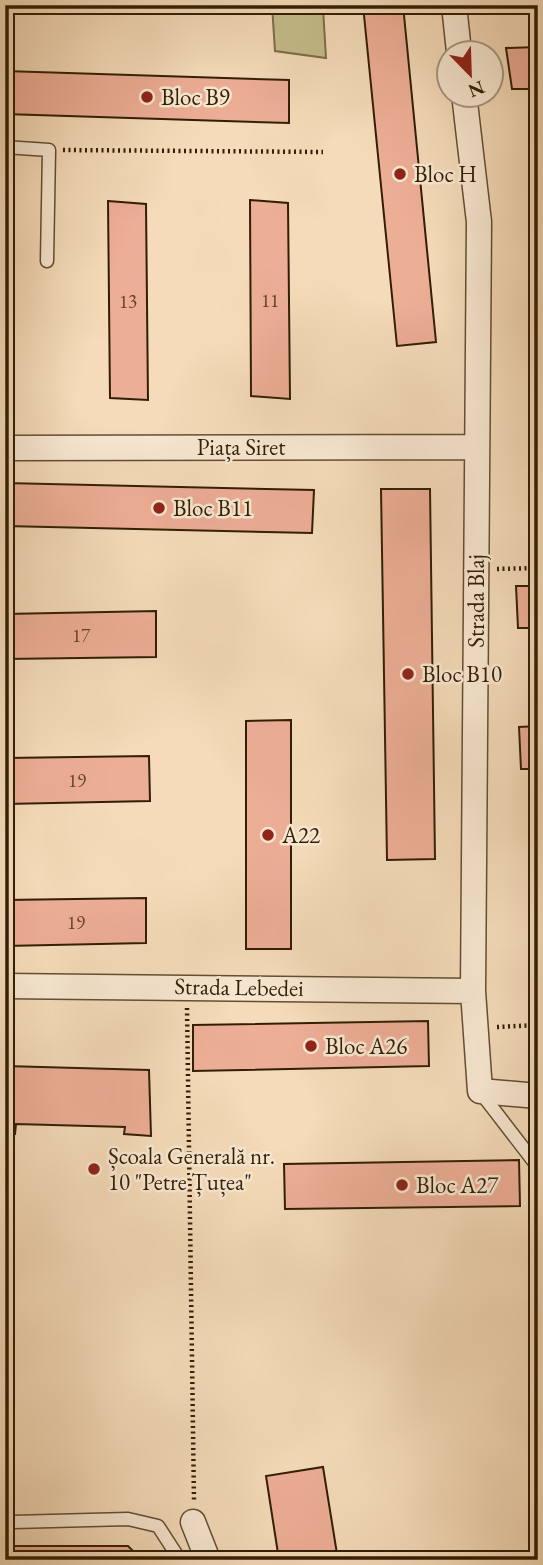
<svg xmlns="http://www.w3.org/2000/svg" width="543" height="1565" font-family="'EB Garamond',serif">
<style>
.green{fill:#c4bd8a;stroke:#7b6e48;stroke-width:2}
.building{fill:#edae96;stroke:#321e05;stroke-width:2}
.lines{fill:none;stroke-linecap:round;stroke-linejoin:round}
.lane-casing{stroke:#634d32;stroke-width:15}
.street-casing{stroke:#634d32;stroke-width:27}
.path{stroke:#321e05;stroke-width:4.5;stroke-dasharray:2 3.5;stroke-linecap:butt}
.lane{stroke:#f8e8d2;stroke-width:12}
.street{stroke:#f8e8d2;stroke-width:24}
.poi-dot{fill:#8f2418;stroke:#f8e8d2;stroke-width:2.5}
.labels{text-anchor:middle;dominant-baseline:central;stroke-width:5;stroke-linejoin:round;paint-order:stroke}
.number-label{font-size:19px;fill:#614229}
.poi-label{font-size:23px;fill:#321e05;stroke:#f8e8d2;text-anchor:start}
.street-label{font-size:23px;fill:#321e05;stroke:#f8e8d2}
</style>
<rect width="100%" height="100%" fill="#f5dbb9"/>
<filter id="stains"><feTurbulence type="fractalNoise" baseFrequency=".00286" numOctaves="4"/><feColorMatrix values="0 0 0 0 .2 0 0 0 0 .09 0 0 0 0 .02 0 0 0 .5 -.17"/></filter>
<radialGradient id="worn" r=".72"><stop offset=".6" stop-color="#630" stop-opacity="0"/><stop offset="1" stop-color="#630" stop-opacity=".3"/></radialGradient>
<path class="green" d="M272 5H309L323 8 326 58 275 51Z"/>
<path class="building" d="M363 5H403L436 342 397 346Z
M538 47V89H512L506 48Z
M5 71 289 80V123L5 114Z
M250 200 288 203 290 399 251 396Z
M108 201 146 204 148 400 110 398Z
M5 483 314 490 312 533 5 526Z
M381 489H430L435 859 387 860Z
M516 586H538V628H518Z
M156 611V657L5 659V614Z
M291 720V949H246V721Z
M538 726V769H521L519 727Z
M149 756 150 801 5 804V758Z
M146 898V943L5 946V900Z
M428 1021 429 1066 193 1071V1025Z
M5 1066 149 1070 151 1136 124 1134 125 1127 16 1124 15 1134H5Z
M519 1160 520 1206 285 1209 284 1164Z
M323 1467 338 1560H279L266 1476Z
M5 1546H128L142 1560H5Z"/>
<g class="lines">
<g class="lane-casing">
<path id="lane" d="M5 147 49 150 47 261
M481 1093 538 1167
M13 1522 128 1519 158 1526 180 1560"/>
</g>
<g class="street-casing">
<path id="street" d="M454 5 459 52
M464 94 479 222 473 991 480 1091 538 1096
M5 448 477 447
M5 986 473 991
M193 1522 208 1560"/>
</g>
<path class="path" d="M63 150 323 152
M497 569 538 568
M187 1008 194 1500
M497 1027 538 1025"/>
<use href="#lane" class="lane"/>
<use href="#street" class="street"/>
</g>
<g class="poi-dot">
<circle cx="147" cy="97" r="7"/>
<circle cx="400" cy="174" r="7"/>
<circle cx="159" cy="508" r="7"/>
<circle cx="408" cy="674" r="7"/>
<circle cx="268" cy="835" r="7"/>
<circle cx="311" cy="1046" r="7"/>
<circle cx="94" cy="1169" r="7"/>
<circle cx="402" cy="1185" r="7"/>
</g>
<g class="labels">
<g class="number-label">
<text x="270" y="300">11</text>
<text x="128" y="301">13</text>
<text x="81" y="635">17</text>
<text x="77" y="780">19</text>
<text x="76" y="922">19</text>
</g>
<g class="poi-label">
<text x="161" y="97">Bloc B9</text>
<text x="414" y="174">Bloc H</text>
<text x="173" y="508">Bloc B11</text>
<text x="422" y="674">Bloc B10</text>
<text x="282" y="835">A22</text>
<text x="325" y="1046">Bloc A26</text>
<text x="108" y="1156">Școala Generală nr.<tspan x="108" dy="26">10 "Petre Țuțea"</tspan></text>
<text x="416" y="1185">Bloc A27</text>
</g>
<g class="street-label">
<text x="241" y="447">Piața Siret</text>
<text transform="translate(476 601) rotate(-90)">Strada Blaj</text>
<text transform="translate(239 987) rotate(1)">Strada Lebedei</text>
</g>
</g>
<rect width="543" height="1565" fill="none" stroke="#f5dbb9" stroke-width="28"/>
<rect x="7" y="7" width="529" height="1551" fill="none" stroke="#321e05" stroke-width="3.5"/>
<rect x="14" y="14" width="515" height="1537" fill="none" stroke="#321e05" stroke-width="2"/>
<g transform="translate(470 74) rotate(157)"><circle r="33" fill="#f8e8d2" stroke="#a99780" stroke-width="2"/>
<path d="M0-5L12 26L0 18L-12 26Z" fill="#8f2418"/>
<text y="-10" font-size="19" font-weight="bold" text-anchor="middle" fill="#321e05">N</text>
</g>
<rect width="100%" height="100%" filter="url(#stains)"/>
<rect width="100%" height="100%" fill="url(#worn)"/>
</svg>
